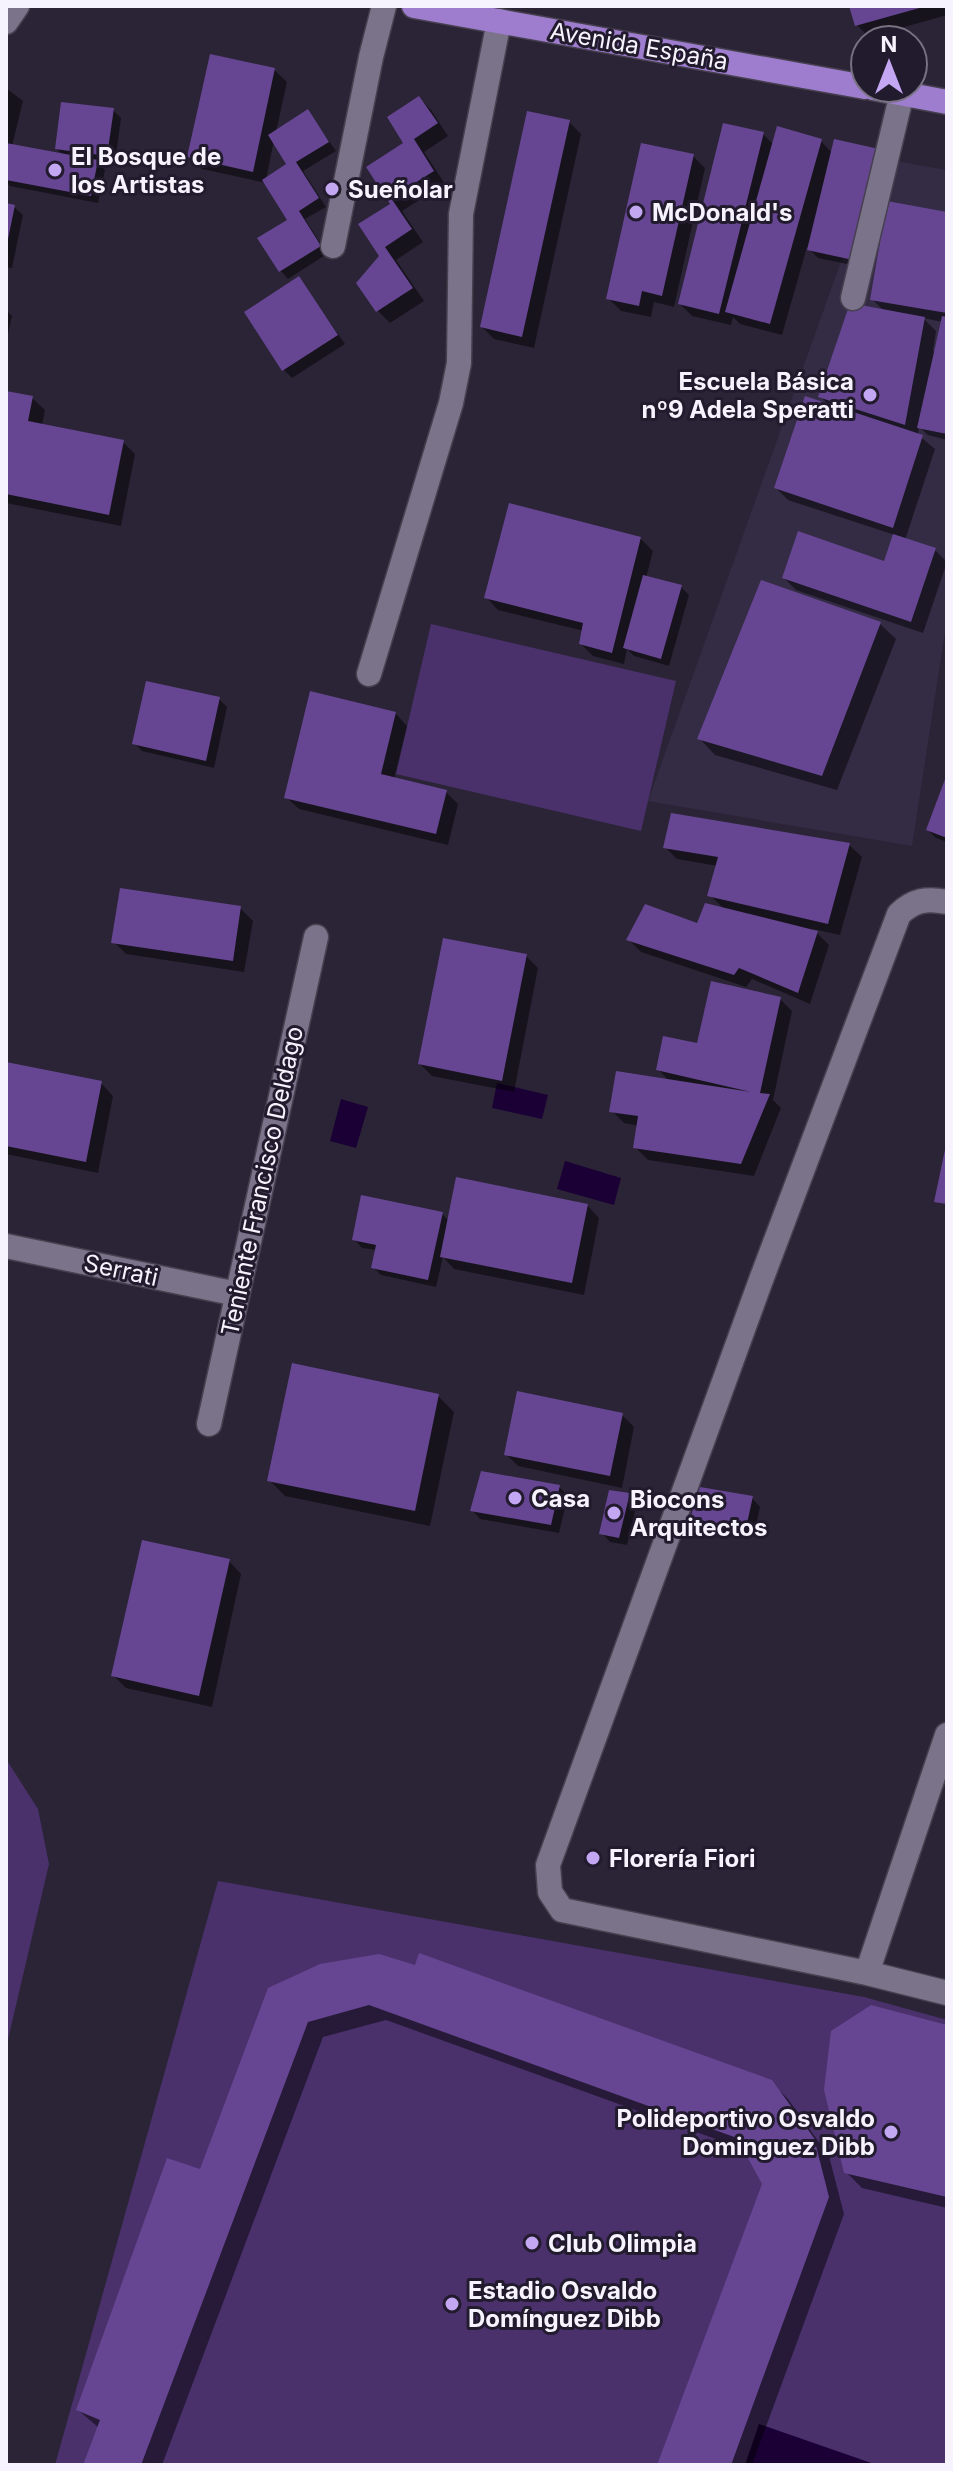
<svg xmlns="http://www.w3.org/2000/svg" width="953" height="2471" font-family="Inter,sans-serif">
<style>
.built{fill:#342b44}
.green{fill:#4a316c}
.water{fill:#1b0036}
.shadow{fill:#0007;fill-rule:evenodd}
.building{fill:#664692}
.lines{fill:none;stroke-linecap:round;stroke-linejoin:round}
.minor-casing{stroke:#46404f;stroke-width:27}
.major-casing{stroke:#46404f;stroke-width:27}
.minor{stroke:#7b738a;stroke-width:24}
.major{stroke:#9e7dcf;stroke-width:24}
.poi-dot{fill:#c3a7f2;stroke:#221b2d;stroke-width:3}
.labels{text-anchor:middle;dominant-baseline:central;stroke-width:6;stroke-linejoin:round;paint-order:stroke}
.street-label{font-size:24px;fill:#f6f3fe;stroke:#221b2d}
.poi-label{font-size:24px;font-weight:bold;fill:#f6f3fe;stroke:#221b2d;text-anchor:start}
</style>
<rect width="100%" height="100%" fill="#2b2437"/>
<path class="built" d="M878 158 947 170V619L912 846 648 801Z"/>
<path class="green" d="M431 624 676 681 641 831 396 774Z
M6 1759 38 1809 49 1864 6 2048Z
M218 1881 864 1997 947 2020V2465H55Z"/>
<path class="water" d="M497 1083 548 1095 542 1119 492 1108Z
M341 1099 368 1107 356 1148 330 1141Z
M565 1161 621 1178 614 1205 557 1189Z
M759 2424 877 2465H745Z"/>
<path class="shadow" d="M851 6H947V15L869 37 857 25Z
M274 70 287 82 276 132 308 112 336 151 303 171 326 207 305 219 327 254 288 279 280 270 290 220 266 183 202 169 190 157ZM274 140 289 165 266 180Z
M6 88 23 101 12 146 64 156 57 149 113 110 121 118 115 163 96 161 105 170 98 203 10 186 6 182Z
M419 98 431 110 448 136 424 152 445 184 402 211 423 242 396 260 424 301 390 323 378 311 382 256 393 204 368 168 406 143Z
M569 122 581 134 534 348 494 339 482 327Z
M763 134 774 145 821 141 832 153 861 267 818 258 807 247 782 335 740 324 733 317 731 325 692 316 680 304Z
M693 156 705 168 674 307 654 302 651 317 621 311 608 298Z
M6 205 14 207 23 215 12 268 6 267Z
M947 214V440L928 435 919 427 918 435 935 449 905 540 935 550 947 562 923 633 796 590 784 578 885 563 895 535 788 500 776 488 830 406 820 396 884 311 872 299ZM923 318 943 322 936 352 933 351 936 331Z
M299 278 345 344 292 378 284 370 246 313Z
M6 310 12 316 6 343Z
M6 393 32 398 45 410 42 425 123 442 135 454 121 526 6 503Z
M640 538 653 551 646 578 681 587 689 595 669 666 634 656 627 649 624 664 593 656 581 644 584 631 498 610 486 597Z
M880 624 896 639 837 790 715 755 700 739Z
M219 699 227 707 214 768 142 751 134 743Z
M395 713 407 726 394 779 445 791 458 804 448 845 299 809 286 797Z
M947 779V842L936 838 928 830Z
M849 845 862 857 840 935 813 929 829 945 810 1004 752 979 746 987 641 952 629 940 699 926 725 910 710 895 718 866 677 859 665 847Z
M240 908 253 921 244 972 126 954 114 942Z
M526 956 538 968 514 1092 432 1076 420 1064Z
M780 999 792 1011 773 1100 781 1108 754 1176 648 1160 635 1147 639 1126 624 1123 612 1111 670 1082 658 1069Z
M6 1064 101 1083 113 1096 98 1173 6 1154Z
M587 1205 599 1218 584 1295 454 1269 443 1257 436 1287 381 1275 373 1267 376 1250 362 1248 354 1239 442 1214 449 1221Z
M438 1396 454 1412 430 1526 285 1496 269 1480Z
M622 1415 634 1427 622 1488 518 1466 506 1454Z
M559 1487 568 1495 559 1533 480 1519 472 1510Z
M629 1495 637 1503 627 1545 610 1542 602 1533Z
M752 1498 760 1507 754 1535 700 1527 692 1519Z
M229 1561 241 1574 212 1707 126 1688 114 1676Z
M321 1966 771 2082 788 2099 829 2156 844 2214 752 2465H660L764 2184 746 2150 386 2020 323 2037 162 2465H85L99 2428 78 2410 201 2171Z
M947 2027V2208L862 2188 846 2172Z"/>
<path class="building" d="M849 6H923V7L855 26Z
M210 54 275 68 253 172 187 157Z
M419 96 438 123 414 139 434 171 391 198 412 229 385 247 413 288 376 312 356 283 379 256 358 224 390 204 366 167 403 143 387 117Z
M61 102 114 108 107 156 55 149Z
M308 109 329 142 296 162 319 198 299 211 321 246 279 272 257 238 287 220 262 180 286 164 268 135Z
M527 111 570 120 522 337 480 327Z
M723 123 764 132 719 314 678 304Z
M777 126 822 139 770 324 725 312Z
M834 139 879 149 853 260 807 250Z
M6 143 98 160 91 196 6 180Z
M641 143 694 154 662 296 642 291 639 306 606 299Z
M887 201 947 212V313L870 300Z
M6 203 15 205 7 244H6Z
M299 276 338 335 282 371 244 312Z
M850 303 925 317 905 425 818 397Z
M942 316 947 317V434L917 428Z
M6 391 33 396 28 421 124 440 109 515 6 494Z
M805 396 923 435 893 528 774 488Z
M509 503 641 537 612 653 579 644 583 623 484 598Z
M798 531 884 561 893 534 936 548 911 622 782 578Z
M643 575 682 585 661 659 623 648Z
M761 580 881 622 822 776 697 739Z
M146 681 220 697 206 761 132 744Z
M310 691 396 712 381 774 447 790 436 834 284 798Z
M947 774V838L926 830Z
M671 813 850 843 828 924 707 896 718 857 663 848Z
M120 888 241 906 233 961 111 943Z
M705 903 818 931 798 993 739 968 734 975 626 940 645 904 697 923Z
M443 938 527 954 502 1081 418 1064Z
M711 981 781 997 760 1093 770 1094 741 1164 633 1148 638 1116 609 1112 616 1071 751 1092 656 1070 663 1036 697 1043Z
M6 1062 102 1081 86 1162 6 1146Z
M946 1145H947V1204L934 1202Z
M456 1177 588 1204 572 1283 440 1257Z
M361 1195 443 1212 428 1280 371 1268 376 1245 352 1240Z
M292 1363 439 1394 415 1511 267 1481Z
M517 1391 623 1413 610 1476 504 1455Z
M481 1471 560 1485 551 1525 470 1511Z
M700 1487 753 1496 746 1528 690 1519Z
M609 1490 630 1493 619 1538 599 1534Z
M142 1540 230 1559 199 1696 111 1676Z
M419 1953 772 2080 814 2138 829 2197 731 2465H657L762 2184 737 2138 369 2005 308 2022 141 2465H83L100 2420 76 2410 167 2158 200 2169 268 1988 320 1964 379 1954 415 1965Z
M871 2005 947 2025V2197L844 2173 824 2090 831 2031Z"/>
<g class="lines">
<g class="minor-casing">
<path id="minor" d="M6 22 17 6
M333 246 371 57 384 6
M853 298 902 93
M369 674 451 403 459 363 461 214 499 21
M947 902C926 898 914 900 899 914L761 1280 548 1865 550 1892 562 1910 867 1973 947 1993
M6 1246 237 1294
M209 1424 316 937
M867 1973 947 1735"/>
</g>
<g class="major-casing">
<path id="major" d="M414 6 865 87
M873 88 947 102"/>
</g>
<use href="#minor" class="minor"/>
<use href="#major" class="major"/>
</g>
<g class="poi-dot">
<circle cx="55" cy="170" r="8"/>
<circle cx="332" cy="189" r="8"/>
<circle cx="636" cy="212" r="8"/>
<circle cx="870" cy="395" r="8"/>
<circle cx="515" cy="1498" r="8"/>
<circle cx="614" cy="1513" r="8"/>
<circle cx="593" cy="1858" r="8"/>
<circle cx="891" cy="2132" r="8"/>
<circle cx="532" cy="2243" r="8"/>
<circle cx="452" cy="2304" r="8"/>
</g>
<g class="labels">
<g class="street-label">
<text transform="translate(639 46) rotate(10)">Avenida España</text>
<text transform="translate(262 1181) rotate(-78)">Teniente Francisco Deldago</text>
<text transform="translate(121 1270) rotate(12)">Serrati</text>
</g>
<g class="poi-label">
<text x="71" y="156">El Bosque de<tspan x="71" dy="28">los Artistas</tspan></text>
<text x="348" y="189">Sueñolar</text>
<text x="652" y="212">McDonald's</text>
<text x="854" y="381" text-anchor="end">Escuela Básica<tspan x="854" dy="28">nº9 Adela Speratti</tspan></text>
<text x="531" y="1498">Casa</text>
<text x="630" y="1499">Biocons<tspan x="630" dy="28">Arquitectos</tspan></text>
<text x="609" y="1858">Florería Fiori</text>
<text x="875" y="2118" text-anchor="end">Polideportivo Osvaldo<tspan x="875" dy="28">Dominguez Dibb</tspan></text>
<text x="548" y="2243">Club Olimpia</text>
<text x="468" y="2290">Estadio Osvaldo<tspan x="468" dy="28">Domínguez Dibb</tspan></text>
</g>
</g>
<rect width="953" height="2471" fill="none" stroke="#f6f3fe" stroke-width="16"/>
<g transform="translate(889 64)"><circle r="38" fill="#221b2d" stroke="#777181" stroke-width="2"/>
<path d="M0-6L14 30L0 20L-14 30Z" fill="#c3a7f2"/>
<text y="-12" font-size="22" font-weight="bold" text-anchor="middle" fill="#f6f3fe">N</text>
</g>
</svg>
